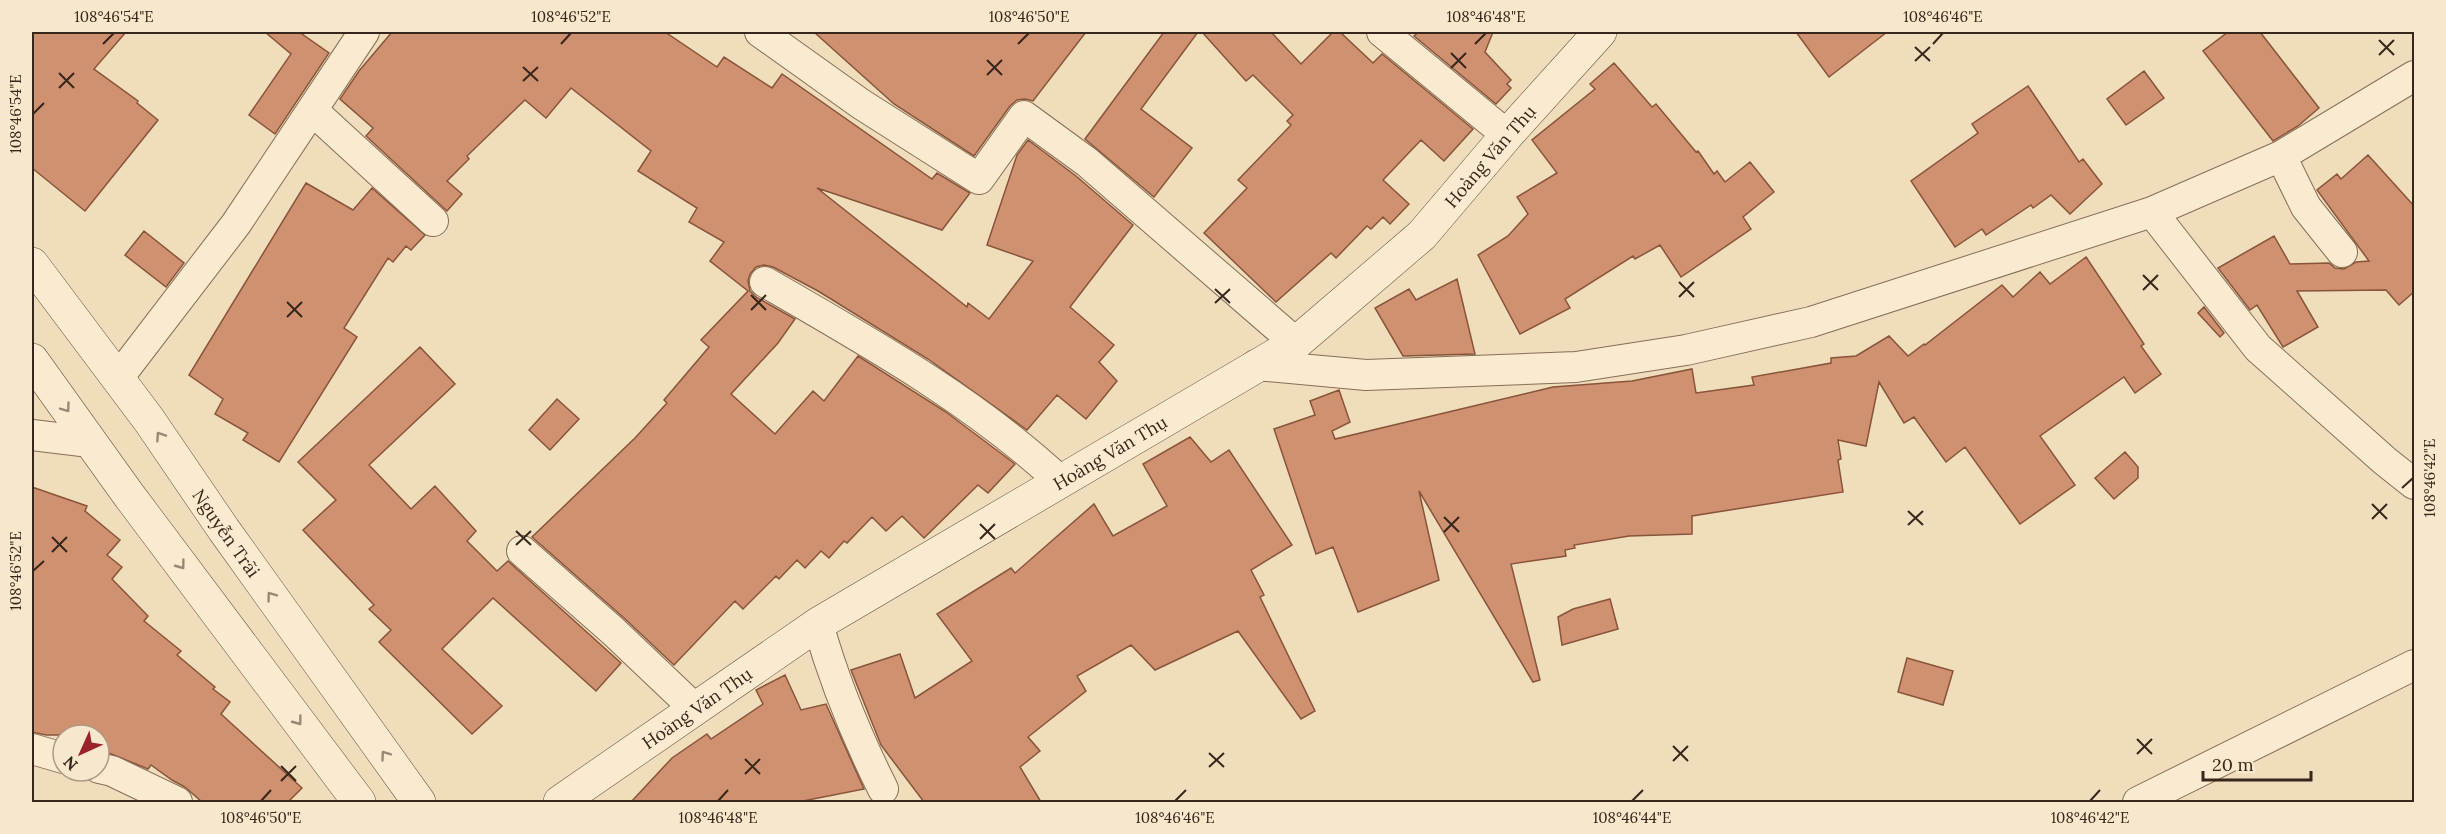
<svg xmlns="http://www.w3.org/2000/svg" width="2446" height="834" font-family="Lora,serif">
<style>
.building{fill:#d09170;stroke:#88543a;stroke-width:1.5}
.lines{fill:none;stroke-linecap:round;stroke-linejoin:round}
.street-casing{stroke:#886d55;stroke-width:32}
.secondary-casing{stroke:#6a4e39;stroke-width:34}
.street{stroke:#faebd0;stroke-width:30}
.secondary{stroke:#faebd0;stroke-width:33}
.oneway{stroke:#988876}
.ticks{fill:none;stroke:#36261b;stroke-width:2}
.labels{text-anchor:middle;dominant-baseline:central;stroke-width:4.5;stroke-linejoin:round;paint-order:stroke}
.street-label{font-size:18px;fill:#36261b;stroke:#f7e8cc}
.neatline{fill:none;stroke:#36261b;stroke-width:2}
.ticks-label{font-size:15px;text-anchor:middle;fill:#36261b}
</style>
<rect width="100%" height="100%" fill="#f0ddbc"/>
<path class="building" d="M32 32H126L94 69 138 101 137 103 158 120 85 211 32 168Z
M265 32H299L329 53 275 134 249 115 291 54Z
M392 32H665L717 67 724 57 772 88 782 74 932 179 937 173 970 193 942 230 817 188 967 307 968 303 989 319 1033 261 987 245 1017 155 1028 140 1076 176 1133 225 1070 307 1114 345 1099 362 1117 381 1086 419 1057 395 1027 430 928 359 818 291 773 267 764 265 756 267 750 274 748 281 750 291 756 297 795 319 778 343 731 394 775 434 813 391 824 401 858 356 946 412 1015 464 988 493 978 485 924 538 902 516 886 531 872 517 847 543 844 541 829 558 821 551 805 568 797 560 779 579 776 576 743 609 735 601 674 665 624 618 532 537 635 438 667 403 664 400 709 347 701 340 748 291 710 261 724 242 689 222 697 208 638 171 651 151 571 88 546 118 525 100 500 124 467 156 469 159 447 181 462 194 447 211 366 136 373 128 340 99 359 71Z
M814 32H1086L1033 101 1025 99 1017 100 1010 106 974 156 894 104Z
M1164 32H1198L1141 109 1192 148 1154 197 1085 139Z
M1202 32H1271L1301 64 1333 32H1340L1373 63 1382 54 1473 129 1444 161 1421 140 1383 180 1409 204 1390 224 1383 217 1371 229 1367 226 1336 258 1331 253 1276 302 1204 233 1247 188 1238 180 1291 125 1287 121 1293 115 1253 75 1246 81Z
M1418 32H1493L1485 52 1511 80 1507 84 1511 88 1496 104 1414 36Z
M1796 32H1887L1829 77Z
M2228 32H2260L2319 108 2298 126 2273 141 2203 51Z
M1614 63 1652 107 1656 104 1696 152 1698 151 1714 174 1717 171 1725 182 1750 162 1774 192 1743 217 1751 229 1681 277 1660 245 1635 259 1633 256 1565 299 1570 308 1520 334 1478 255 1508 236 1528 214 1517 197 1557 173 1532 140 1595 89 1590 84Z
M2144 71 2164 98 2126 125 2107 99Z
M2028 86 2079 162 2083 159 2102 184 2070 214 2051 195 2033 208 2031 205 1986 235 1982 229 1955 247 1911 181 1978 133 1972 124Z
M2368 155 2415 207V291L2399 305 2386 290 2297 291 2318 327 2283 347 2257 305 2250 310 2218 268 2274 236 2290 264 2329 263 2335 268 2344 269 2356 262 2369 261 2317 190 2337 174 2341 179Z
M306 183 353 210 372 188 425 235 411 250 406 246 393 262 388 258 344 328 357 337 279 462 243 440 248 433 215 414 223 399 189 375Z
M144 231 184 263 166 287 125 255Z
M2086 257 2144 344 2141 346 2161 374 2135 393 2124 377 2040 436 2075 485 2020 524 1965 447 1946 462 1914 417 1904 423 1879 382 1866 446 1838 440 1841 459 1838 460 1843 492 1692 516V534L1629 536 1574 545 1575 548 1565 550 1566 556 1511 564 1540 680 1533 682 1419 491 1439 580 1358 612 1333 547 1316 554 1274 429 1315 415 1310 401 1339 390 1350 422 1332 431 1335 439 1553 387 1632 381 1692 369 1696 393 1754 385 1752 377 1831 363V358L1856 356 1889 336 1908 356 1924 344 1925 345 2002 285 2013 297 2040 272 2050 284Z
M1457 279 1475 354 1403 356 1375 308 1409 289 1416 300Z
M2204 307 2224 333 2220 337 2198 313Z
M420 347 455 384 369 465 411 509 435 486 476 531 467 541 497 571 508 561 621 663 596 691 493 598 442 649 502 706 472 734 379 642 391 630 369 609 374 605 303 530 336 500 298 462Z
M557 399 579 419 550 450 529 430Z
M1190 437 1211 462 1229 450 1292 545 1251 570 1264 595 1260 597 1315 711 1301 719 1238 631 1155 670 1131 645 1077 676 1086 691 1028 737 1040 751 1020 767 1041 802H924L881 745 851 670 900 654 915 698 972 661 937 614 1011 568 1015 573 1094 504 1113 536 1167 506 1143 464Z
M2125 452 2138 467V478L2114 499 2095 478Z
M32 487 87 506 85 511 120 540 107 555 122 567 112 579 148 616 144 621 181 651 177 655 215 687 213 689 230 702 221 714 302 788 288 802H202L185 787 172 780 151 765 148 769 99 749V735H46L32 732Z
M1610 599 1618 629 1562 645 1558 617 1573 609Z
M1907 658 1953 671 1943 705 1898 692Z
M785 675 801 710 826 704 864 789 798 802H631L672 758 707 734 711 739 763 704 756 690Z"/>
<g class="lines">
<g class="street-casing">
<path id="street" d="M760 32 861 104 979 179 1024 116 1087 162 1296 343
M1382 32 1507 135
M312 110 433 221
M2281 156 2306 207 2342 252
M2152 212 2258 348 2385 461 2414 484
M765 282C867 341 973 400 1060 481
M1256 365 1366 375 1576 367 1686 350 1811 322 2152 212 2281 156 2414 76
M118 378 236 224 364 32
M32 435 90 442
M522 551 613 631 694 708
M818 624C835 684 855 733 883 789
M32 749 63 758
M99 768 112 771 177 802
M2138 802 2414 665"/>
</g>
<g class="secondary-casing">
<g id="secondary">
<path id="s1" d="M32 264 149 420 224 530 419 802"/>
<path d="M32 360 128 494 359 802"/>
<path id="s2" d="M560 802 818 624 1296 343 1422 235 1507 135 1600 32"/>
</g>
</g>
<use href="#street" class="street"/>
<use href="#secondary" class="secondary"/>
</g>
<defs><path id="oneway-chevron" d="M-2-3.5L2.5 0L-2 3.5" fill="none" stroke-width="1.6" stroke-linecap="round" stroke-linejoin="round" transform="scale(1.5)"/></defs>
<g class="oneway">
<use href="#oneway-chevron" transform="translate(66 408) rotate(54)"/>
<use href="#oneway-chevron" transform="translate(160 436) rotate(-124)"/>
<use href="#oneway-chevron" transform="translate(181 565) rotate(53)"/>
<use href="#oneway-chevron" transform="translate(271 596) rotate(-126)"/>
<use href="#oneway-chevron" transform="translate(298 721) rotate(53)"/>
<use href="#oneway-chevron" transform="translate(385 755) rotate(-126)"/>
</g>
<path class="ticks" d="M2379 40 2394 55M103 44 114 33M561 44 571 33M1018 44 1029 33M1475 44 1486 33M1933 44 1943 33M1915 47 1930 61M1451 53 1466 68M2379 55 2394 40M987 60 1002 75M1915 61 1930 47M523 67 538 81M1451 68 1466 53M59 73 74 88M987 75 1002 60M523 81 538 67M59 88 74 73M33 114 44 103M2143 275 2158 290M1679 282 1694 297M1215 289 1230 303M2143 290 2158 275M751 295 766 310M1679 297 1694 282M287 302 302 317M1215 303 1230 289M751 310 766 295M287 317 302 302M2402 488 2413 478M2372 504 2387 519M1908 511 1923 525M1444 517 1459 532M2372 519 2387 504M980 524 995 539M1908 525 1923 511M516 531 531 545M1444 532 1459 517M52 537 67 552M980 539 995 524M516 545 531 531M52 552 67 537M33 571 44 561M2137 739 2152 754M1673 746 1688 761M1209 753 1224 767M2137 754 2152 739M745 759 760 774M1673 761 1688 746M281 766 296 781M1209 767 1224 753M745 774 760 759M281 781 296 766M261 801 271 790M718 801 728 790M1175 801 1186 790M1632 801 1643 790M2090 801 2100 790"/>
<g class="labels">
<g class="street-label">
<text stroke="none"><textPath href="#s2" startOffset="1138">Hoàng Văn Thụ</textPath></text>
<text stroke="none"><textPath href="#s2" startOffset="652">Hoàng Văn Thụ</textPath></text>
<text stroke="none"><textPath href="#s1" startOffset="332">Nguyễn Trãi</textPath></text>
<text stroke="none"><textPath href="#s2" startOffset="166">Hoàng Văn Thụ</textPath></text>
</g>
</g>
<rect width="2446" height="834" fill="none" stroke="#f7e8cc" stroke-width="66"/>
<g transform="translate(81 753) rotate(225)"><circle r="28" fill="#f7e8cc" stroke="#aa9a85" stroke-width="1.5"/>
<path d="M0-4.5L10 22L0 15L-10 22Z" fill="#9a222b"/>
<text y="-9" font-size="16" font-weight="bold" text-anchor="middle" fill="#36261b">N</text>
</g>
<path d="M2203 771v9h108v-9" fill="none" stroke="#36261b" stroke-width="3"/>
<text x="2212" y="771" font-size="18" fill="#36261b" stroke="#f7e8cc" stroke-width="4.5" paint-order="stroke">20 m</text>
<rect x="33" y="33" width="2380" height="768" class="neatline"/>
<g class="ticks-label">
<text x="114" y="22">108°46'54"E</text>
<text x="571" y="22">108°46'52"E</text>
<text x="1029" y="22">108°46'50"E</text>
<text x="1486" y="22">108°46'48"E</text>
<text x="1943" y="22">108°46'46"E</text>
<text transform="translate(16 114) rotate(-90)" y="5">108°46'54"E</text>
<text transform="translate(2430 478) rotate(-90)" y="5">108°46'42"E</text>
<text transform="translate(16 571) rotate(-90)" y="5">108°46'52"E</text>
<text x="261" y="823">108°46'50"E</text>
<text x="718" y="823">108°46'48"E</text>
<text x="1175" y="823">108°46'46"E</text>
<text x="1632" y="823">108°46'44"E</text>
<text x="2090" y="823">108°46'42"E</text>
</g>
</svg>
